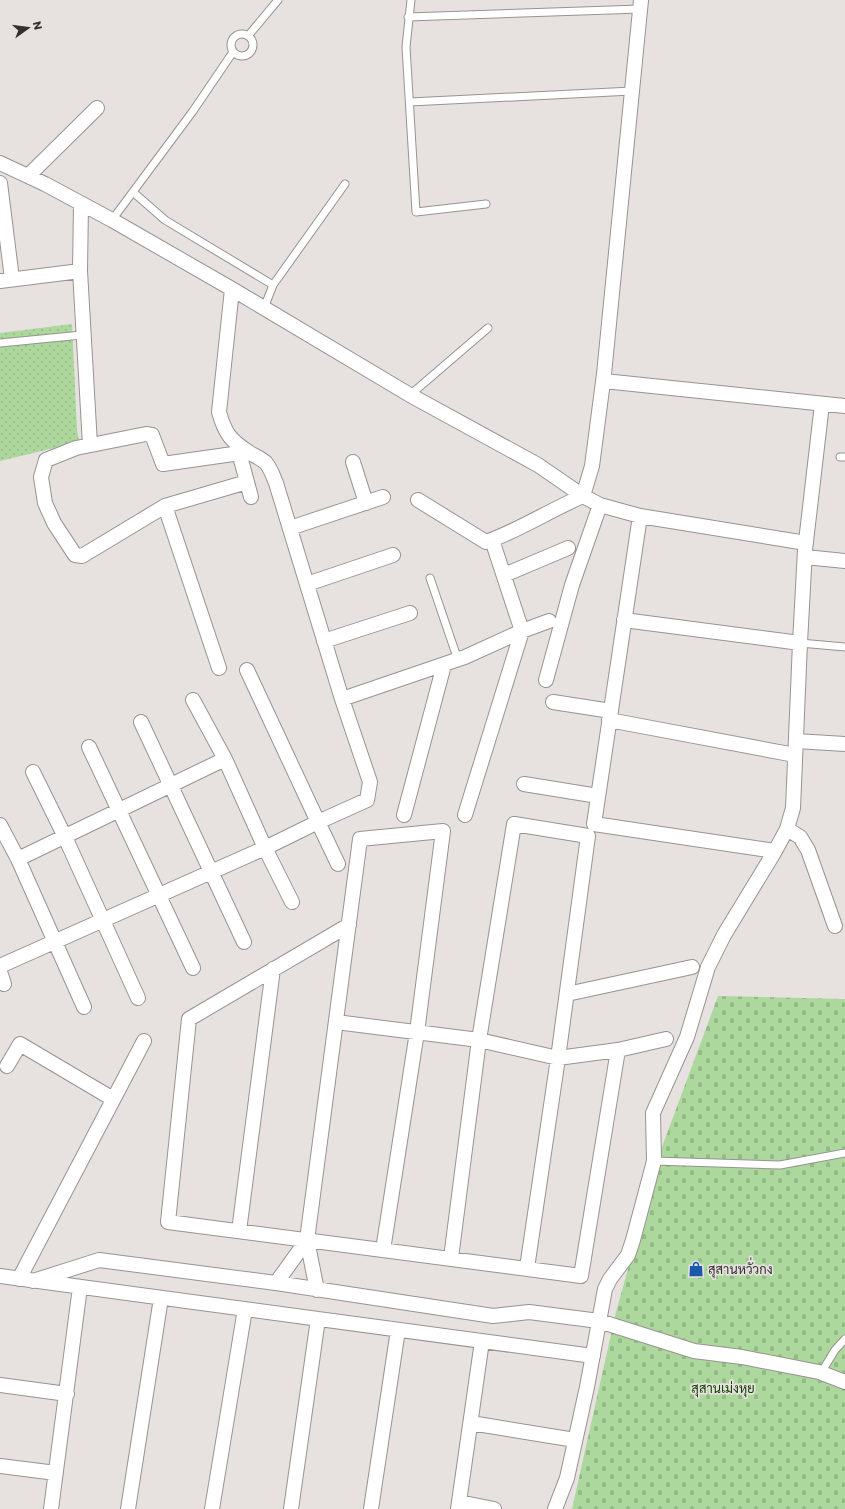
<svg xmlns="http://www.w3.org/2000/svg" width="845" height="1509" font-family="Poppins,Sarabun,sans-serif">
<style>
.grass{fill:url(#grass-dots)}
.cemetery{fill:url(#cemetery-stones)}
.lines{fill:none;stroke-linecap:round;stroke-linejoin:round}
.service-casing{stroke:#989391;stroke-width:9}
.minor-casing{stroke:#989391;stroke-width:16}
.service{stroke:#fff;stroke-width:7}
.minor{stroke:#fff;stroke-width:14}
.labels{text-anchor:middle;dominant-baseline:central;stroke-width:3.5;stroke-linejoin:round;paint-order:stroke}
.poi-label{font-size:13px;fill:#333130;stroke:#e7e2e0;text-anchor:start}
.park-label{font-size:13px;fill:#154100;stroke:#e7e2e0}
</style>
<defs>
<pattern id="grass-dots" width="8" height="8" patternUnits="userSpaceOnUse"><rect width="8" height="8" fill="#acd89d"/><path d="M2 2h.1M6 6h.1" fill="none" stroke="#94ba88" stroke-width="1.8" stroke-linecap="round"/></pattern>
<pattern id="cemetery-stones" width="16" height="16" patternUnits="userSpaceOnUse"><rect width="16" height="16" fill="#acd89d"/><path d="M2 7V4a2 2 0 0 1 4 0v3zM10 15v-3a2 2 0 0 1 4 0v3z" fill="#94ba88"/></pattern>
</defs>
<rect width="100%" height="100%" fill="#e7e2e0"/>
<path class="grass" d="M72 324 77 429 79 442 0 461V333Z"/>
<path class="cemetery" d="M718 996 845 999V1509H572L616 1312 662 1147Z"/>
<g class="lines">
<g class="service-casing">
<path id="service" d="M411 0 406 47 416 212 486 204
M408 17 640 9
M231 45a11 11 0 1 1 22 0a11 11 0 1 1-22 0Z
M248 36 278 0
M410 102 632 91
M133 192 165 220 273 285 345 184
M112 220 193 111 233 52
M264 308 273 285
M0 343 82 335
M410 395 488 328
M840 457H845
M430 578 458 660
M800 643 845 647
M654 1161 780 1165 845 1153
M821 1373 835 1350 845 1339"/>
</g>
<g class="minor-casing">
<path id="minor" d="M0 163 45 184 112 220 232 289 410 395 538 465 583 496 600 505 640 516 806 543
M28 176 97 108
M0 183 12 279
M81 204 80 271 90 445
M0 281 80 271
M604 381 845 406
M237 445 251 497
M240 453 163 464 152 435 146 434 76 448 46 460 41 477 45 503 54 523 75 555 82 556 165 506 247 482
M353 462 366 503
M418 500 486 542C520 530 550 510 583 496L592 466 604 374 641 0
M165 506 219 668
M640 516 594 824 775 851
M290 528 383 497
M805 557 845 561
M504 575 568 548
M307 584 393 555
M624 620 800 643
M324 641 410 613
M247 670 318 822 338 864
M546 680 572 585 600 505
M342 699 465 657 522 631 549 621
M193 700 225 759 265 848 292 902
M553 702 611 711
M609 720 795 755
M141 722 244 942
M796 741 845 744
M89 747 193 968
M33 772 65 837 138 998
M524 784 598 796
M404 815 444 665
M465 815 522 631 492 540
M0 825 18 859 84 1007
M787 829 800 837 808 850 835 926
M18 859 225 759
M349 925 189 1019 168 1222 581 1276 618 1050
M0 966 265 848 318 822 367 800 370 782 342 699 276 483C273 476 271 469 266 463 262 459 255 456 250 453 231 441 225 434 219 412L232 289
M0 972 4 984
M567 994 692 967
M336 1022 479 1040 558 1058 618 1050 666 1039
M7 1066 20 1044 113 1099
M239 1231 273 969
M307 1240 360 839 443 831 417 1032 383 1250
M451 1258 479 1040 514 824 588 836 558 1058 527 1268
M0 1276 593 1356
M19 1279 144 1041
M33 1281 99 1260 276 1283 493 1316 529 1312 599 1321 694 1351 742 1357 819 1372 845 1382
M276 1283 307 1240 317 1290
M0 1385 67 1394
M471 1423 575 1440
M0 1466 56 1473
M459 1502 494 1509
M51 1509 80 1287
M128 1509 161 1298
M212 1509 245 1309
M291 1509 318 1319
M371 1509 398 1330
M458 1509 482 1341
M555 1509 567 1478 587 1387 605 1289 610 1279 628 1255 633 1240 654 1161 653 1113 687 1037 708 967 724 935 775 851 787 829 793 808 800 643 805 550 822 404"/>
</g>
<use href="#service" class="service"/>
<use href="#minor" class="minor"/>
</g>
<defs>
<g id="shop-bare" transform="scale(1.2)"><path d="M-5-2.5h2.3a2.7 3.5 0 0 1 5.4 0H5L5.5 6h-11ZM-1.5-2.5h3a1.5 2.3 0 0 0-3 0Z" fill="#1a58a9" stroke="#e7e2e0" stroke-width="2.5" paint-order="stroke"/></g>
</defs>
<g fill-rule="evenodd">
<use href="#shop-bare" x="696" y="1269"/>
</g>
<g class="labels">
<g class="poi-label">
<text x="708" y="1269">สุสานหวั่วกง</text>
</g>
<g class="park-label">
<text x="723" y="1388">สุสานเม่งหุย</text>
</g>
</g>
<g transform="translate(28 28) rotate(76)" stroke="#e7e2e0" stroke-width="3" paint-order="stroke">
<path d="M0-3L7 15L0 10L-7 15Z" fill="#333130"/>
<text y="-6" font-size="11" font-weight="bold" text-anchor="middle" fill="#333130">N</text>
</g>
</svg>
